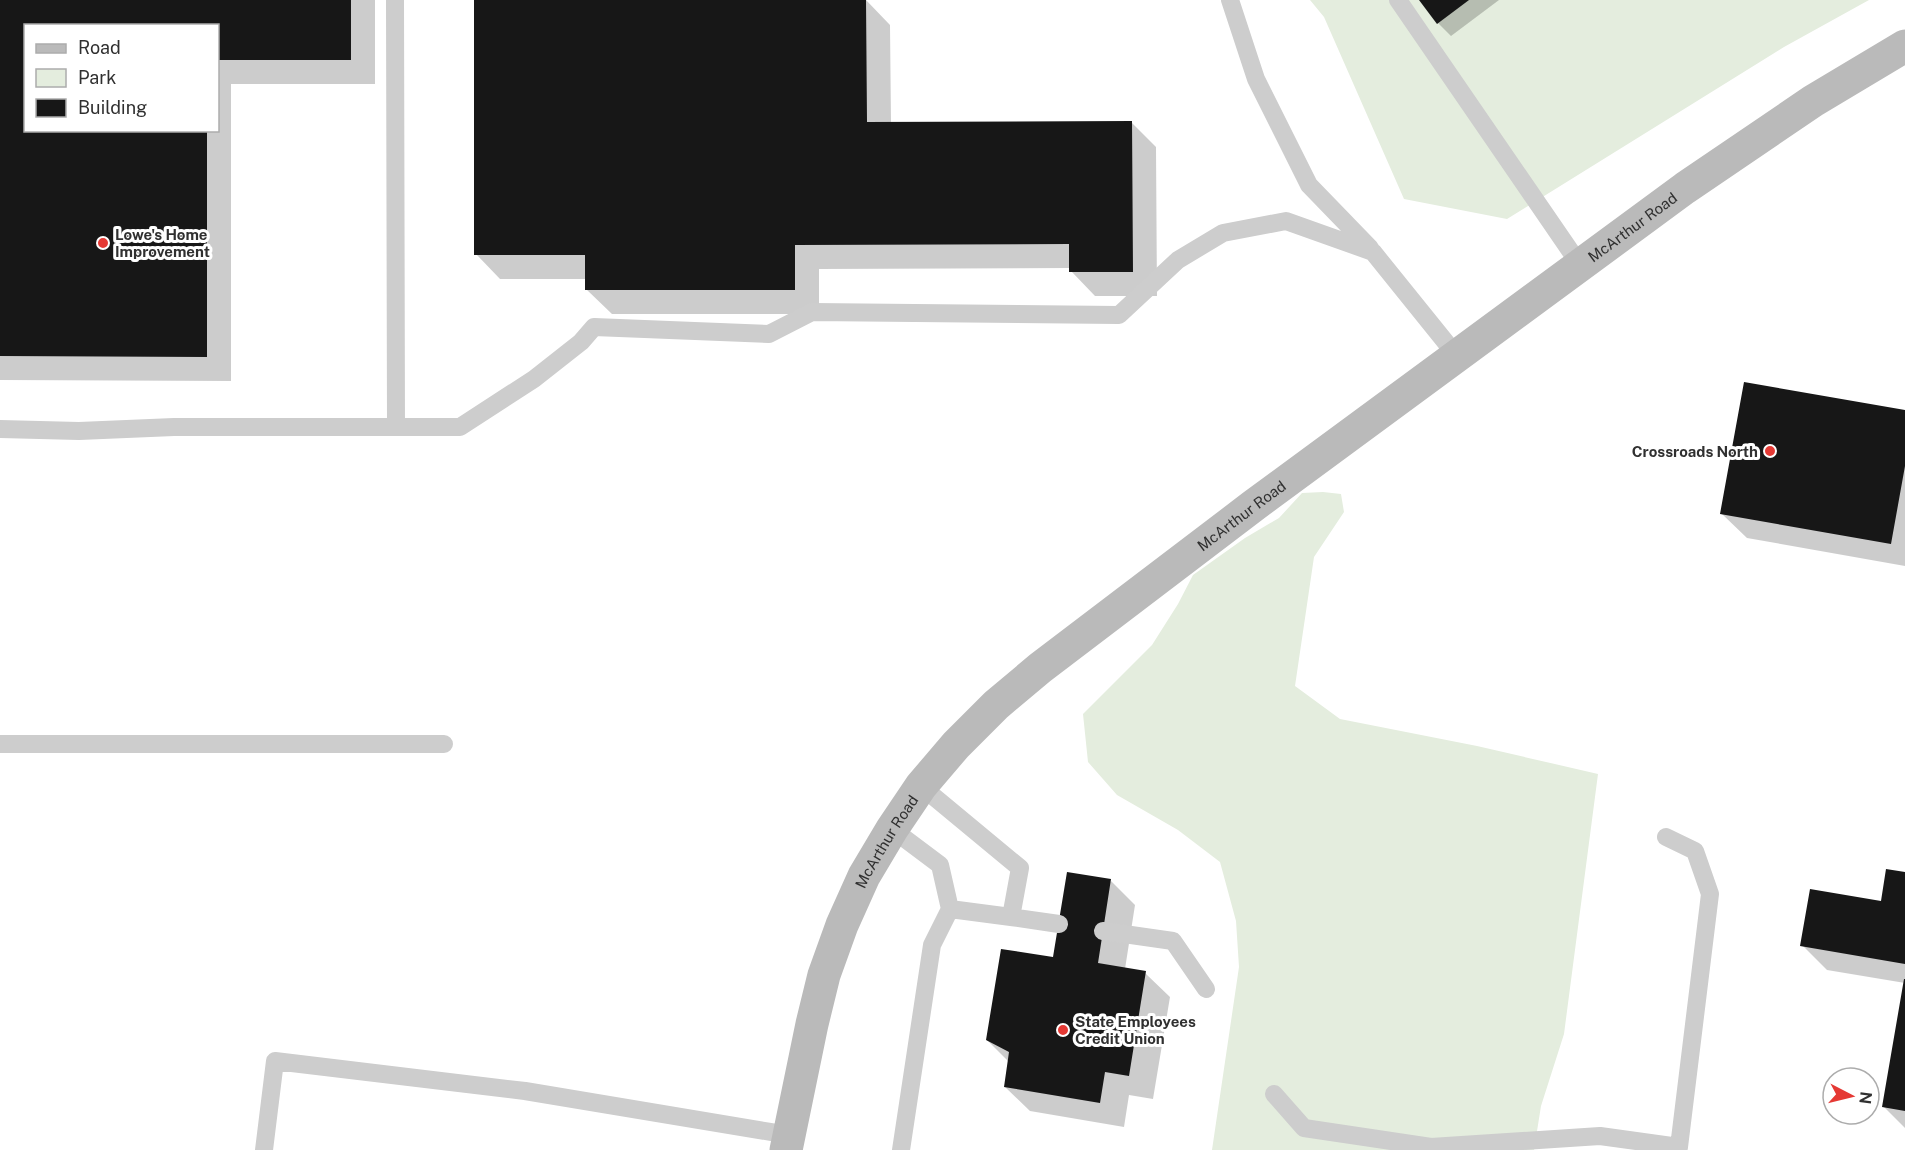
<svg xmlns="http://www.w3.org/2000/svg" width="1905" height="1150" font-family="'Public Sans',sans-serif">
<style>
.green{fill:#e4edde}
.shadow{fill:#0003;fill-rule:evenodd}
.building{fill:#171717}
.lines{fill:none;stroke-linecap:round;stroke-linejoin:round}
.lane{stroke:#cdcdcd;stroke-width:18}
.secondary{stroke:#bababa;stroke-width:33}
.poi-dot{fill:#e53934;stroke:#fff;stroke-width:2}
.labels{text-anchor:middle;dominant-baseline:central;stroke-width:6;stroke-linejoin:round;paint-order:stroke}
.street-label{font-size:15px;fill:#303030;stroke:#fff}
.poi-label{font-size:15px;font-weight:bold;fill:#303030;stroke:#fff;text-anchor:start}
</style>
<rect width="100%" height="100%" fill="#fff"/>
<path class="green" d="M1310 0H1869L1784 47 1507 219 1404 199 1324 17Z
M1323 492 1341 494 1344 512 1314 557 1295 686 1340 719 1477 746 1598 774 1564 1034 1541 1106 1534 1150H1212L1239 967 1236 921 1220 862 1178 830 1117 795 1088 762 1083 714 1152 645 1178 604 1193 575 1245 538 1279 518 1302 493Z"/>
<path class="shadow" d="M0 0H375V84H231V381L0 380ZM26 26H218V130H26Z
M475 0H866L890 25 891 124 1132 123 1156 147 1157 296H1095L1071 271V268L819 269V314H612L587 290V279H500L476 254Z
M1421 0H1499L1451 36 1438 23Z
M1905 412V566L1747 538 1722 514Z
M1905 874V1128L1884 1107 1905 983 1827 970 1802 945 1882 903Z
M1111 881 1135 905 1125 969 1145 973 1170 997 1153 1099 1129 1095 1124 1127 1030 1111 1005 1087 1009 1062 987 1040 1054 959Z"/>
<path class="building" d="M0 0H351V60H218V26H26V130H207V357L0 356Z
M474 0H866L867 122 1132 121 1133 272H1069V244L795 245V290H585V255H474Z
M1419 0H1469L1437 24Z
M1744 382 1905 410V466L1891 544 1720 514Z
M1886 869 1905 872V964L1800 946 1810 889 1881 901Z
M1067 872 1111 879 1098 963 1146 971 1129 1076 1105 1072 1100 1103 1004 1087 1009 1052 986 1040 1001 949 1053 957Z
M1904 979H1905V1111L1882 1107Z"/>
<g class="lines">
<path class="lane" d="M395 0 396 427
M1230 0 1256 79 1309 185 1370 248
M1398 0 1580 265
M0 429 79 431 174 427H460L534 379 581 342 594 327 769 334 812 312 1119 315 1178 260 1223 233 1286 221 1373 252 1456 355
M0 744H444
M892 829 940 865 950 909
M1011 917 1059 924
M1103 931 1173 941 1206 989
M1274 1094 1304 1128 1431 1147 1600 1136 1679 1147 1710 894 1695 851 1666 837
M264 1150 275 1061 525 1091 789 1135
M901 1150 932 945 950 909 1011 917 1020 868 921 786"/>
<path class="secondary" id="s1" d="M786 1150 812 1024 824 975 842 925 864 876 892 829 921 786 956 745 996 705 1040 668 1253 506 1685 188 1813 101 1905 46"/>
</g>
<g class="poi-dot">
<circle cx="103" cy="243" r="6"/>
<circle cx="1770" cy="451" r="6"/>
<circle cx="1063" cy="1030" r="6"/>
</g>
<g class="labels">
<g class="street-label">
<text stroke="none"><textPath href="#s1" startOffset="1299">McArthur Road</textPath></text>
<text stroke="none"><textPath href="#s1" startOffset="813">McArthur Road</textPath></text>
<text stroke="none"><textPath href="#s1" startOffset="327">McArthur Road</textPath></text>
</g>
<g class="poi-label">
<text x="115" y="234">Lowe's Home<tspan x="115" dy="17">Improvement</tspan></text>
<text x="1758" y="451" text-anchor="end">Crossroads North</text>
<text x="1075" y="1021">State Employees<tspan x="1075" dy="17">Credit Union</tspan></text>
</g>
</g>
<rect x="24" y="24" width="195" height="108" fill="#ffffff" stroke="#acacac" stroke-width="1.5"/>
<rect x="36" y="44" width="30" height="9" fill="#bababa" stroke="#acacac" stroke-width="1.5"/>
<text x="78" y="54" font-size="18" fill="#303030">Road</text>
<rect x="36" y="69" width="30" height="18" fill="#e4edde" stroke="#acacac" stroke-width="1.5"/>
<text x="78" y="84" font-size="18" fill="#303030">Park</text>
<rect x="36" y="99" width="30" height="18" fill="#171717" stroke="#acacac" stroke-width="1.5"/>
<text x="78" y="114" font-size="18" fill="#303030">Building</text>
<g transform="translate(1851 1096) rotate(97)"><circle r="28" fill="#ffffff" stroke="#acacac" stroke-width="1.5"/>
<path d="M0-4.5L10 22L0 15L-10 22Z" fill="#e53934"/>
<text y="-9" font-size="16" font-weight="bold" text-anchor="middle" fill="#303030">N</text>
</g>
</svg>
